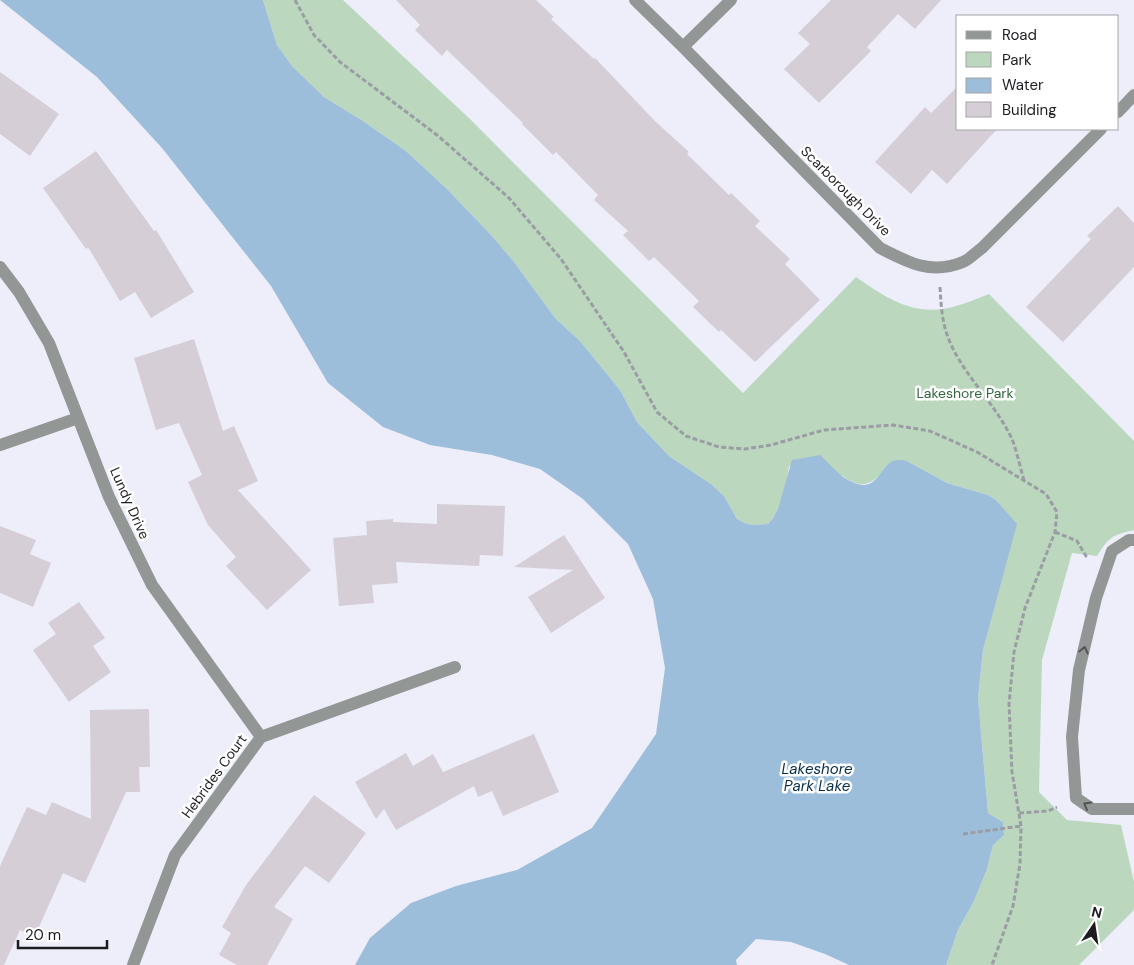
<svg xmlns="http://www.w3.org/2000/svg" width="1134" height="965" font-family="'DM Sans',sans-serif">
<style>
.green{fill:#bbd8bf}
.water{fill:#9cbedb}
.building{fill:#d6ced7}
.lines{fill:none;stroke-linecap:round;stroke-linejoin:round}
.path{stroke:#9b9ca4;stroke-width:3;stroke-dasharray:5 2.5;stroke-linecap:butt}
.lane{stroke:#929795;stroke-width:12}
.street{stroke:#929795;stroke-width:12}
.oneway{stroke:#515355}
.labels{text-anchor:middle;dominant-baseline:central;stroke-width:5;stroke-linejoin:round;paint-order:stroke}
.street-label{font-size:14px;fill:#1c1c20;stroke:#fff}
.park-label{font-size:14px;fill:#31653d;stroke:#fff}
.water-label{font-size:15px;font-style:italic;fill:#052d4b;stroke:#fff}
</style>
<rect width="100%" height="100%" fill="#edeefa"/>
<path class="green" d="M263 0H343L471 120 743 393 856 277C888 299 915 318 956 306 967 303 978 298 989 294L1134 441V530C1112 535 1109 537 1097 556L1072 553 1042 660 1039 792 1067 820 1121 825 1134 882V910L1079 965H946L958 930 974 901 987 869 993 845 1004 835 1003 822 988 813 978 699 983 650 1016 524 996 500 988 495 947 483 907 461 890 463C876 481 865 493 843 476L789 466C786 486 782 509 768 524L755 525 747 524 737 519 724 496 711 484 669 456 637 422 620 390 580 341 556 319 514 262 492 236 448 190 406 151 363 121 324 97 292 66 277 45Z"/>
<path class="water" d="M0 0H263L277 45 292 66 324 97 363 121 406 151 448 190 492 236 514 262 556 319 580 341 620 390 637 422 669 456 711 484 724 496 737 519 747 524 755 525 768 524 773 518 778 509 792 460 820 455C829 463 839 476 850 481 876 494 878 471 891 462 896 459 902 460 907 461L947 483 988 495 996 500 1017 524 983 650 978 698 988 813 1003 822 1004 835 993 845 987 869 974 901 958 930 946 965H849L825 954 791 942 756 939 736 960 737 965H355L370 938 411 903 456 886 517 870 592 828 656 734 665 668 653 599 628 544 583 499 540 469 492 455 430 445 383 427 328 383 271 286 162 148 97 77Z"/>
<path class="building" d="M396 0H536L554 17 551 19 594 59 595 58 655 121 689 152 687 154 729 195 731 193 760 221 755 226 790 259 785 264 820 300 755 362 721 330 719 332 693 307 699 301 654 257 649 261 623 235 628 231 594 200 598 195 556 152 553 155 522 124 523 123 447 50 442 56 415 30 420 25Z
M831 0H941L915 29 898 14 867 47 871 51 819 103 784 69 810 44 798 33Z
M0 72 59 114 30 156 0 134Z
M958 86V129H997L947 184 932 170 911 194 875 162 925 107 931 113Z
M96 151 154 231 156 230 194 292 151 318 135 292 120 301 88 247 86 249 43 188Z
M1118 206 1134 223V267L1063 342 1026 307 1091 239 1087 236Z
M194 339 223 431 234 426 258 481 238 490 311 570 267 610 226 566 236 557 208 525 188 482 202 475 179 423 156 430 134 358Z
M437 504 505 506 503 556 480 555 479 566 396 562 398 583 372 585 374 603 339 606 333 538 367 535 366 521 393 519V522L437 524Z
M0 526 36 540 30 554 51 563 33 607 0 593Z
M564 535 605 598 551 633 528 597 573 570 514 567Z
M79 602 105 638 93 646 111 672 69 702 33 650 56 634 48 623Z
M149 709 150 767H139L140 792H126L85 883 63 873 35 936 20 930 4 965H0V866L27 807 46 815 52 802 91 819 90 710Z
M534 734 559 792 503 816 492 791 478 797 474 786 396 830 384 809 376 819 355 782 406 753 413 766 433 754 443 772Z
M314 795 366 833 329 883 305 866 274 907 293 919 267 965H237L219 955 231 933 222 927 246 885Z"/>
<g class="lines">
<path class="path" d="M295 0 314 35 340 62 437 135 509 198 561 259 624 352 657 412 686 436 719 447 745 449 771 445 824 430 893 425 930 431 977 452 1046 494 1057 512 1055 532 1025 608 1014 652 1009 704 1012 772 1021 826 1020 864 1013 906 992 965
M940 287C941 305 942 323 949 340 964 376 995 403 1012 439 1017 452 1020 467 1024 480
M1055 532 1077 541 1086 556 1089 557
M1019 813 1048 811 1057 807
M963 834 1021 826"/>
<path class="lane" d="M1134 540H1129L1112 551 1096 598 1079 670 1072 737 1076 798 1092 809H1134"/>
<path class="street" d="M635 0 683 47 880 248C909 263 931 275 963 262 970 259 976 252 982 248L1101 129
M683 47 731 0
M1118 112 1134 95
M0 267 19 292 49 343 109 497 152 585 261 737
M0 445 78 418
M133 965 175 855 261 737 455 667"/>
</g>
<defs><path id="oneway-chevron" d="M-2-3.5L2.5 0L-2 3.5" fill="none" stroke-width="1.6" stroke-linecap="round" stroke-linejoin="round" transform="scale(1.25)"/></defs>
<g class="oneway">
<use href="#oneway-chevron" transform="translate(1084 650) rotate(-77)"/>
<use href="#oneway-chevron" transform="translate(1087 805) rotate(-150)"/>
</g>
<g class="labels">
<g class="street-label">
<text transform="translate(846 191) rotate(45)">Scarborough Drive</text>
<text transform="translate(130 503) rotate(66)">Lundy Drive</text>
<text transform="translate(214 776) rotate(-54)">Hebrides Court</text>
</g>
<g class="park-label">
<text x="965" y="393">Lakeshore Park</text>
</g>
<g class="water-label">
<text x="817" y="769">Lakeshore<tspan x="817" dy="17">Park Lake</tspan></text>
</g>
</g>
<rect x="956" y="15" width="162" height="115" fill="#ffffff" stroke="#a4a4a6"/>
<rect x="966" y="31" width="25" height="8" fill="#929795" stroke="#a4a4a6"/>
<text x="1002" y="40" font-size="15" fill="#1c1c20">Road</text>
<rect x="966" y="52" width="25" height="15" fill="#bbd8bf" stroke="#a4a4a6"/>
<text x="1002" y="65" font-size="15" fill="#1c1c20">Park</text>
<rect x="966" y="78" width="25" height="15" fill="#9cbedb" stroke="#a4a4a6"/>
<text x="1002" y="90" font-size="15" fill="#1c1c20">Water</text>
<rect x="966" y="102" width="25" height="15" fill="#d6ced7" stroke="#a4a4a6"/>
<text x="1002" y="115" font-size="15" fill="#1c1c20">Building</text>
<g transform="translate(1094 925) rotate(13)" stroke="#ffffff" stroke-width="4" paint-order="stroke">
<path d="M0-4L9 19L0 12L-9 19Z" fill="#1c1c20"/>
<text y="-8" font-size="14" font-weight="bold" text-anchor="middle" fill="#1c1c20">N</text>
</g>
<path d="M18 940v8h89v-8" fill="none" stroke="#1c1c20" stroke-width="2.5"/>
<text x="25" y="940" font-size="15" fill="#1c1c20" stroke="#ffffff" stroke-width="4" paint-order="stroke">20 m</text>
</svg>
